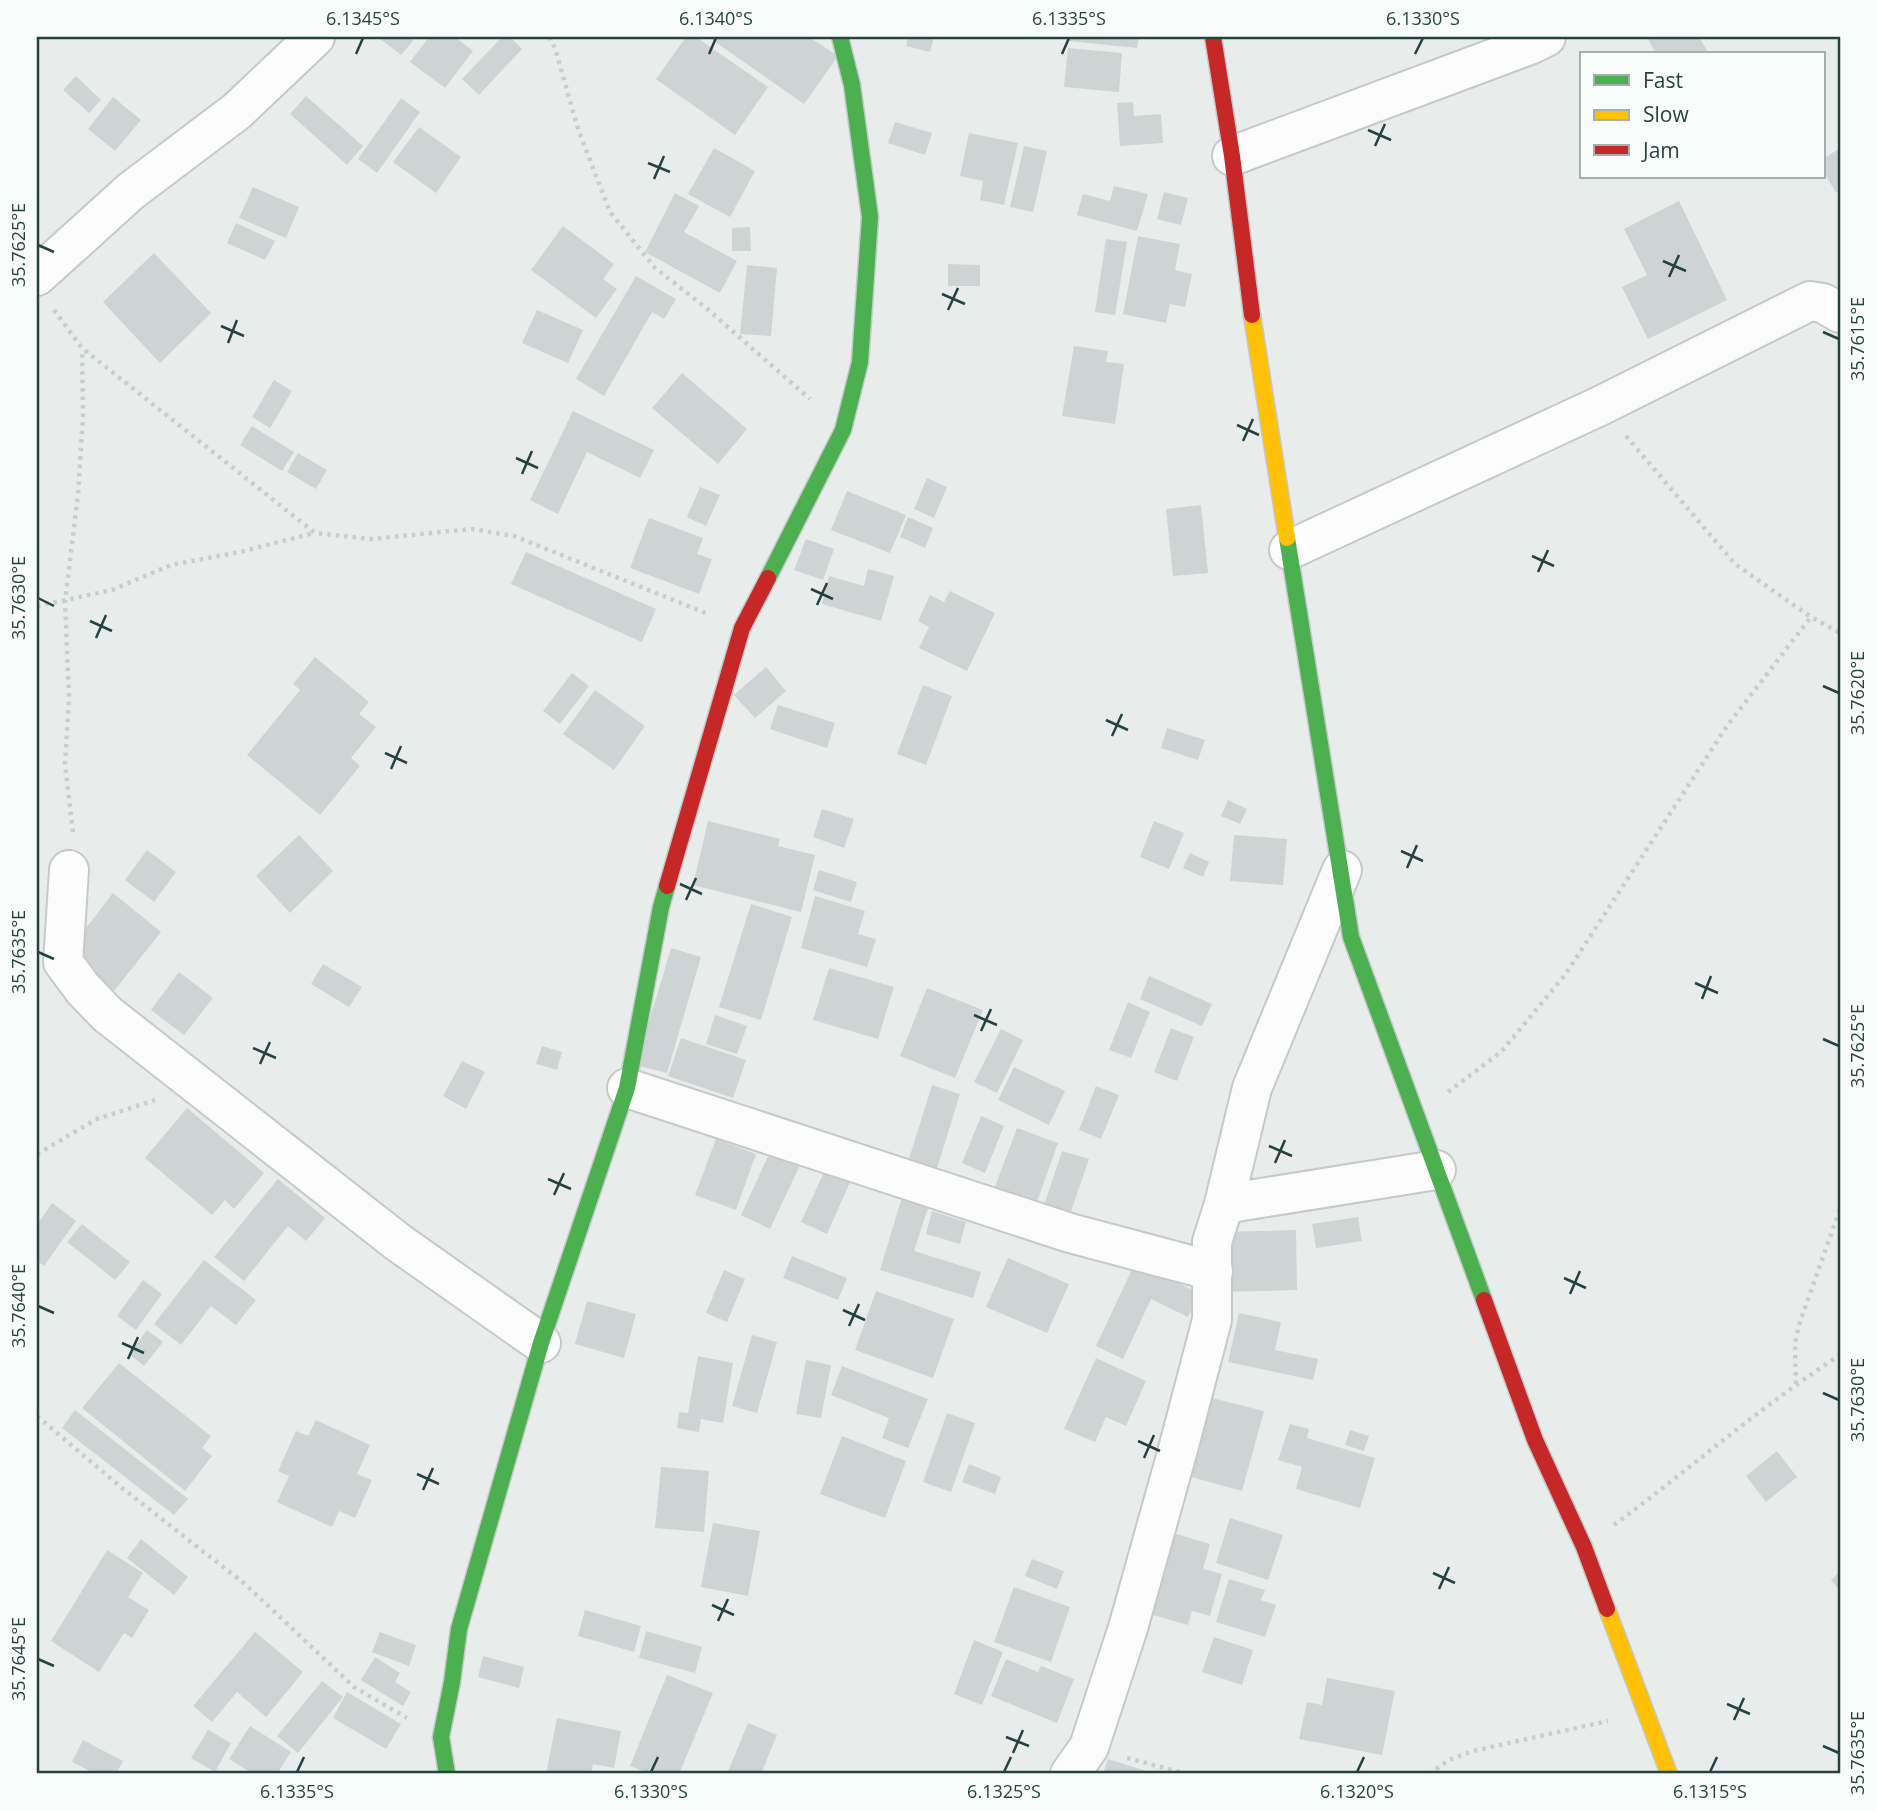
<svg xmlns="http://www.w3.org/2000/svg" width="1877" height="1811" font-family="'Open Sans',sans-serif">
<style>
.building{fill:#ced4d3}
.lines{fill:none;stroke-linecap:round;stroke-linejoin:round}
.street-casing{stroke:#c5cac9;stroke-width:42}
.fast-casing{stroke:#c3cac9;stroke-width:19}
.slow-casing{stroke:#c3cac9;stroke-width:19}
.jam-casing{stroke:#c3cac9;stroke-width:19}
.path{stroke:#c6cfce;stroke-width:4.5;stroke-dasharray:3.5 5;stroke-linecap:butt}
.street{stroke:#fcfcfc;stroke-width:38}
.fast{stroke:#4caf50;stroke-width:16}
.slow{stroke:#ffc107;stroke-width:16}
.jam{stroke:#c62828;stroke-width:16}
.ticks{fill:none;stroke:#23433f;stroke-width:2.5}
.neatline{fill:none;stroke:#23433f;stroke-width:2.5}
.ticks-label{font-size:18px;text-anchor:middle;fill:#23433f}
</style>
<rect width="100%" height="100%" fill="#e8edeb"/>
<path class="building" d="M378 37H408L413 41 401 55Z
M429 37H455L473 51 445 88 410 62Z
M502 37H510L522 49 479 95 462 79Z
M686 37H696L768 87 735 135 656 79Z
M708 37H809L838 56 804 104Z
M908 37H934L930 52 906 46Z
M1068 37H1139L1137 48 1068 41Z
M1647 37H1699L1709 54H1656Z
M1068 48 1122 53 1119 92 1064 87Z
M76 76 101 100 89 113 63 90Z
M306 96 363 146 347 165 290 114Z
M113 97 141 120 115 151 88 129Z
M401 98 420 112 377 173 358 159Z
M1133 102 1134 116 1161 114 1163 143 1120 146 1117 103Z
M895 122 932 133 925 155 888 143Z
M419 127 461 157 436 193 393 162Z
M969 133 1018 143 1004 205 980 200 983 181 960 176Z
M1024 146 1047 151 1033 212 1010 207Z
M714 148 755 171 730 217 688 194Z
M1840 148V190L1836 193 1823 170V159Z
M1114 186 1148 194 1137 231 1077 215 1083 194 1110 201Z
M253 187 299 207 286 238 239 218Z
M1164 192 1188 198 1181 225 1157 219Z
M675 193 699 206 684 232 737 261 720 293 645 252Z
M1679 201 1727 300 1648 339 1622 287 1647 275 1624 229Z
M236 223 275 241 265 260 227 243Z
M563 226 614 264 603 279 617 289 596 318 531 270Z
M750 227 751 251H732V228Z
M1138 236 1180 244 1175 270 1192 274 1185 307 1170 304 1166 323 1123 314Z
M1106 239 1127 242 1115 315 1095 312Z
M154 253 211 313 160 363 103 302Z
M948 264 980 265V286H948Z
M747 265 777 268 771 336 740 334Z
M636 276 676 299 664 319 652 312 604 396 576 379Z
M537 310 583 330 568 363 522 343Z
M1074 346 1108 351 1106 362 1124 364 1115 424 1062 416Z
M682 373 747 429 718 464 652 408Z
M274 380 292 391 270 428 252 417Z
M573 411 654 450 640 478 587 452 558 514 530 500Z
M252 426 294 452 282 471 240 445Z
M298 453 327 470 316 489 287 472Z
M927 478 947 487 934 518 914 509Z
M700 487 720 495 706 526 687 517Z
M847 491 906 515 890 553 831 530Z
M1201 505 1208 573 1173 576 1166 509Z
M908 517 933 528 925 548 900 537Z
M649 518 703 538 697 554 712 559 699 594 630 568Z
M806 539 834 549 823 580 794 570Z
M526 552 656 609 642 642 511 584Z
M868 569 894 576 881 621 822 604 829 576 864 586Z
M950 591 995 613 967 671 919 648 929 627 918 621 930 595 944 602Z
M315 657 369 702 359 714 376 727 351 758 360 766 320 815 247 755 300 690 293 684Z
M766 667 786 691 755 718 734 695Z
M572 673 589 686 560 724 543 711Z
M923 685 952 696 926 765 897 754Z
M595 690 645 726 614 770 563 734Z
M778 705 835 723 827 748 770 729Z
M1167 728 1205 740 1198 760 1161 748Z
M1228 800 1247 809 1240 824 1221 816Z
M822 809 854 819 844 848 813 837Z
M708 821 780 839 778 846 815 855 801 912 693 885Z
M1154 821 1184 833 1169 869 1140 857Z
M299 835 333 871 290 913 256 876Z
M1234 835 1287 839 1283 885 1230 881Z
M147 850 176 872 154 902 125 880Z
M1190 853 1209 862 1203 877 1183 868Z
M819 870 857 882 851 902 813 890Z
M113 893 161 932 114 991 66 954Z
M815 896 865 911 858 934 876 939 867 967 801 948Z
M751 904 792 917 761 1020 719 1007Z
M671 948 701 957 667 1073 636 1065Z
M323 964 362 987 349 1007 311 984Z
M829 968 894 987 878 1039 813 1020Z
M179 972 213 998 184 1035 151 1010Z
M1149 976 1212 1004 1202 1026 1140 999Z
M927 988 983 1010 955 1078 900 1056Z
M1128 1002 1150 1012 1131 1058 1109 1050Z
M715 1015 747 1026 737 1054 706 1044Z
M1171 1028 1194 1037 1177 1081 1154 1072Z
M1001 1029 1023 1040 997 1093 974 1082Z
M681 1038 746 1060 733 1098 668 1076Z
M542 1046 562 1052 557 1070 536 1064Z
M462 1061 485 1072 466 1109 443 1096Z
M1014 1067 1065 1091 1049 1125 998 1100Z
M932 1085 960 1094 937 1168 909 1159Z
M1096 1086 1119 1095 1101 1139 1079 1130Z
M187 1108 264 1173 234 1209 225 1200 212 1215 145 1158Z
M981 1116 1004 1126 985 1173 962 1163Z
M1017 1128 1058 1143 1035 1207 993 1192Z
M716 1139 756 1154 736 1210 695 1195Z
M1062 1151 1089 1159 1068 1220 1042 1211Z
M770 1152 800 1165 770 1229 741 1215Z
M826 1168 851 1180 827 1234 801 1222Z
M278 1179 325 1218 306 1241 288 1226 244 1281 214 1257Z
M902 1197 929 1205 914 1251 981 1272 973 1298 880 1270Z
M52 1203 76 1221 44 1266 37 1261V1225Z
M932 1211 966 1222 960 1244 926 1234Z
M1358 1217 1362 1241 1316 1248 1312 1224Z
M82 1224 130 1262 115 1280 67 1242Z
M1296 1230 1297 1290 1222 1292 1221 1232Z
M792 1256 847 1278 838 1300 783 1278Z
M1008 1258 1069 1284 1047 1333 986 1307Z
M204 1260 256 1300 236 1325 211 1306 181 1345 154 1324Z
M1135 1263 1199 1293 1188 1317 1151 1299 1123 1359 1096 1346Z
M724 1270 745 1279 727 1322 706 1313Z
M143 1280 162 1294 136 1330 117 1316Z
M876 1291 954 1319 933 1378 855 1350Z
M587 1301 636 1314 624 1358 575 1344Z
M1239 1313 1281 1322 1275 1350 1318 1359 1313 1380 1228 1362Z
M147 1330 163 1342 144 1366 129 1354Z
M752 1335 777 1342 757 1413 732 1406Z
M698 1356 733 1363 723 1423 701 1419 699 1432 677 1428 679 1412 688 1413Z
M1096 1358 1146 1381 1126 1426 1106 1417 1095 1442 1064 1429Z
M806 1360 831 1365 821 1418 796 1414Z
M119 1363 211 1436 202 1448 212 1456 185 1491 82 1408Z
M842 1366 928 1399 908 1448 882 1438 889 1418 831 1395Z
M1212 1398 1264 1411 1242 1491 1191 1477Z
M75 1410 188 1499 174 1515 62 1428Z
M947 1413 975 1423 951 1492 923 1482Z
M316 1420 370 1445 357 1474 372 1480 355 1518 339 1511 332 1527 277 1502 289 1476 278 1471 296 1431 308 1436Z
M1290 1424 1309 1429 1307 1438 1375 1458 1360 1508 1296 1489 1302 1467 1278 1460Z
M1350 1430 1369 1436 1364 1451 1345 1445Z
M842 1436 906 1461 885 1518 820 1494Z
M1777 1451 1797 1477 1766 1502 1746 1476Z
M969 1464 1001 1477 995 1494 962 1482Z
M661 1467 709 1471 704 1532 655 1528Z
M1230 1518 1283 1535 1268 1580 1216 1563Z
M713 1523 760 1531 748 1596 701 1587Z
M1163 1530 1210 1544 1203 1569 1222 1574 1210 1616 1192 1611 1188 1625 1139 1611Z
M141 1539 188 1577 174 1595 127 1558Z
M107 1550 143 1573 128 1597 149 1610 132 1638 124 1633 99 1672 51 1641Z
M1032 1559 1064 1571 1057 1589 1025 1576Z
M1840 1572V1591L1831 1580Z
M1229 1579 1265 1590 1261 1600 1276 1605 1265 1637 1216 1622Z
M1014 1587 1070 1607 1051 1662 994 1642Z
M585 1610 641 1626 634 1652 578 1636Z
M646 1631 702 1647 695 1673 639 1658Z
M255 1632 303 1672 266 1717 237 1692 212 1722 193 1706Z
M380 1632 416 1645 409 1666 372 1652Z
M1214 1637 1253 1650 1242 1685 1202 1672Z
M974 1640 1003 1652 982 1705 954 1694Z
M483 1656 524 1667 519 1688 478 1677Z
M375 1657 400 1673 395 1682 411 1692 403 1706 361 1680Z
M1006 1659 1038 1672 1041 1666 1074 1679 1057 1723 991 1696Z
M667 1675 713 1693 679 1774H651L630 1766Z
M1327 1678 1395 1691 1382 1755 1299 1739 1307 1702 1322 1705Z
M322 1681 343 1697 298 1753 277 1736Z
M347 1692 401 1724 386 1749 333 1718Z
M557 1718 621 1731 614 1768 593 1764 591 1774H546Z
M748 1723 777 1735 761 1774H727Z
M250 1726 291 1752 277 1774H253L229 1759Z
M208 1730 231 1743 215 1772 191 1758Z
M83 1740 123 1761 116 1774H96L72 1762Z
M1108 1759 1156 1774H1103Z"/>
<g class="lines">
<g class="street-casing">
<path id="street" d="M1232 156 1532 44 1546 37
M37 276 131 191 237 111 315 37
M1289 550 1600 406 1810 301 1823 303 1840 313
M69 870 63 962 83 989 107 1014 399 1243 541 1343
M627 1088 1070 1233 1213 1271
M1224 1204 1436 1170
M1070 1774 1089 1747 1128 1628 1177 1453 1212 1320V1242L1224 1204 1252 1088 1342 870"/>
</g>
<g class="fast-casing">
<path id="fast" d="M1287 538 1351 937 1484 1300
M768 578 843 430 860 362 870 217 852 85 840 37
M447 1774 441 1737 452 1682 459 1629 541 1343 627 1088 661 907 667 886"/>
</g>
<g class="slow-casing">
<path id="slow" d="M1252 315 1287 538
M1607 1609 1669 1774"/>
</g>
<g class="jam-casing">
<path id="jam" d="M1213 37 1232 156 1252 315
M667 886 742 628 768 578
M1484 1300 1535 1440 1584 1547 1607 1609"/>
</g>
<path class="path" d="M549 37 555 48 578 129 610 212 655 268 705 307 810 399
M54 310 82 348 315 533 371 539 472 529 514 536 708 614
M1626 436 1735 564 1811 617 1840 633
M37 606 112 590 171 565 240 552 314 533
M73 832 65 764 69 698 65 602 78 494 83 417 82 349
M1448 1092 1501 1052 1565 975 1727 726 1811 617
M37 1154 97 1119 155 1100
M1796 1384 1795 1343 1800 1322 1840 1209
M37 1416 122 1488 245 1584 354 1687 407 1718
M1614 1525C1690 1469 1761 1406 1840 1355
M1127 1758 1187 1774
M1429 1774 1449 1760 1473 1751 1608 1721"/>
<use href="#street" class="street"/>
<use href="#fast" class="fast"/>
<use href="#slow" class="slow"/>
<use href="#jam" class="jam"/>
</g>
<path class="ticks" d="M356 54 363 38M709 54 716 38M1062 54 1069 38M1415 54 1423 38M1368 130 1391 140M1375 146 1385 124M648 163 670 172M654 179 664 156M38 245 54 252M1663 261 1686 271M1669 277 1679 255M942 294 965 304M948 310 958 288M221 326 244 336M1823 332 1839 339M228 343 237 320M1237 425 1259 435M1243 441 1253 419M516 458 538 468M522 474 532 451M1532 556 1554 566M1538 572 1548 550M811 589 833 599M38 598 54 606M817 605 827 583M90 621 112 631M96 638 106 615M1823 686 1839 693M1106 720 1128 730M1112 736 1122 714M385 753 407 763M391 769 401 746M1401 851 1423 861M1407 868 1417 845M680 884 702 894M686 900 696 878M38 952 54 959M1695 983 1718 993M1702 999 1711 976M974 1015 997 1025M981 1031 991 1009M1823 1039 1839 1046M253 1048 276 1058M260 1064 270 1042M1269 1146 1292 1156M1275 1163 1285 1140M548 1179 571 1189M554 1195 564 1173M1564 1278 1586 1288M1570 1294 1580 1271M38 1306 54 1313M843 1310 865 1320M849 1326 859 1304M122 1343 144 1353M128 1359 138 1337M1823 1393 1839 1400M1138 1441 1160 1451M1144 1458 1154 1435M417 1474 439 1484M423 1490 433 1468M1433 1573 1455 1583M1439 1589 1449 1567M712 1605 734 1615M718 1621 728 1599M38 1659 54 1666M1727 1704 1750 1714M1734 1720 1744 1698M1006 1737 1029 1746M1823 1746 1839 1753M1013 1753 1023 1730M297 1772 304 1757M651 1772 658 1757M1004 1772 1011 1757M1357 1772 1364 1757M1710 1772 1717 1757"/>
<rect width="1877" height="1811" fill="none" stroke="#f7fbfa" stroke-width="77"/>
<rect x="1580" y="52" width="245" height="126" fill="#f7fbfa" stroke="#a2b1af" stroke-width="2"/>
<rect x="1594" y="75" width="35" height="10" fill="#4caf50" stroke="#a2b1af" stroke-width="2"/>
<text x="1643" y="88" font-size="21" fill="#23433f">Fast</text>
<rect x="1594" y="110" width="35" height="10" fill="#ffc107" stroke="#a2b1af" stroke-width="2"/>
<text x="1643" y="122" font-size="21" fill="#23433f">Slow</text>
<rect x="1594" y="145" width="35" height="10" fill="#c62828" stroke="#a2b1af" stroke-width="2"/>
<text x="1643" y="158" font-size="21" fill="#23433f">Jam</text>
<rect x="38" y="38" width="1801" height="1734" class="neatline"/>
<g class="ticks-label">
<text x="363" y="25">6.1345°S</text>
<text x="716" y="25">6.1340°S</text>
<text x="1069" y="25">6.1335°S</text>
<text x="1423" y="25">6.1330°S</text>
<text transform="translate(19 245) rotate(-90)" y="6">35.7625°E</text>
<text transform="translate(1858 339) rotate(-90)" y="6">35.7615°E</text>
<text transform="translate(19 598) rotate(-90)" y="6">35.7630°E</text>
<text transform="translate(1858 693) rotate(-90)" y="6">35.7620°E</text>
<text transform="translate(19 952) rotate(-90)" y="6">35.7635°E</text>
<text transform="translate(1858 1046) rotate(-90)" y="6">35.7625°E</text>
<text transform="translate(19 1306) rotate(-90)" y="6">35.7640°E</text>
<text transform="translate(1858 1400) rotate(-90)" y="6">35.7630°E</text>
<text transform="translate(19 1659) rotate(-90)" y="6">35.7645°E</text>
<text transform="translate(1858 1753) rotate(-90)" y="6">35.7635°E</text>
<text x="297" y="1798">6.1335°S</text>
<text x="651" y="1798">6.1330°S</text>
<text x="1004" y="1798">6.1325°S</text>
<text x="1357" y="1798">6.1320°S</text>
<text x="1710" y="1798">6.1315°S</text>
</g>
</svg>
